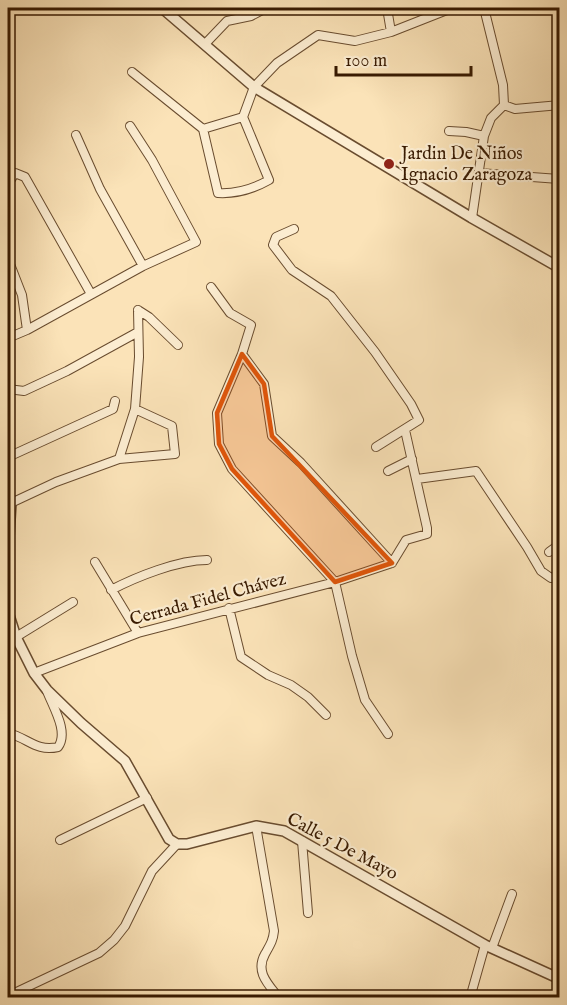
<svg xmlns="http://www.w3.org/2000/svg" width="567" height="1005" font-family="'IM FELL English',serif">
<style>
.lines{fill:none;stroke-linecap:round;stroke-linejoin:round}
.minor-casing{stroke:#694c2f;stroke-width:10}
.tertiary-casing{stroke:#694c2f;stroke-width:12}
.minor{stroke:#fcedd1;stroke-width:8}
.tertiary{stroke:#fcedd1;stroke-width:9}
.marked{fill:#df560b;fill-opacity:0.2;stroke:#df560b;stroke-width:4.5;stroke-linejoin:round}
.poi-dot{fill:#8f2418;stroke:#fcedd1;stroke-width:2}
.labels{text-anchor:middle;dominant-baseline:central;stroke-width:4.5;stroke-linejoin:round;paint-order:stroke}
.poi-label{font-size:18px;fill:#381a01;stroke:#fcedd1;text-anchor:start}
.street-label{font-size:18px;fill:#381a01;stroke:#fcedd1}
</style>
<rect width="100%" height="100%" fill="#fbe3b8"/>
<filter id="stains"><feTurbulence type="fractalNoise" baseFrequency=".00333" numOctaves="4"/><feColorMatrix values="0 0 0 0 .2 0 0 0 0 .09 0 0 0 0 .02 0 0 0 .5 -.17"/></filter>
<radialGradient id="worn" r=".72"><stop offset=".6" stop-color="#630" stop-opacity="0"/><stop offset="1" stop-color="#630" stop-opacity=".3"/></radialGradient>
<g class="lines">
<g class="minor-casing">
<path id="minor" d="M387 8 391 32
M205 44 227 21 251 16 266 8
M132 72 203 129
M504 105 515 109 560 105
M203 129 218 193C235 194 253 189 269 180L243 117 254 87 277 63 318 35 355 41 391 32 452 8
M203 129 243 117
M449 131 466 132 484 136
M76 135 100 189 143 266
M479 173 559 179
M8 184 15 173 25 177 91 294
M472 218 484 136 491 118 504 105 503 85 484 8
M294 229 276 237 273 245 292 270 331 296 375 352 411 404 419 420 376 447
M8 259 22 295 27 330
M211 287 230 313 251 325 242 354 217 413 219 444 232 469 335 582 352 656 365 700 388 734
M138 310 149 317 178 345
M8 338 27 330 143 266 196 242 152 160 130 126
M242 354 264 384 272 436 301 463 392 563
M8 389 24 391 67 371 138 332
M8 457 113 409 115 401
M119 459 135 409 139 357 138 310
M388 471 412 459
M417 479 476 471 527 547 541 571 551 578 560 576
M11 503 56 482 119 459 175 454 172 426 135 409
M549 552 560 544
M95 562 138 633
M392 563 406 540 427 534V528L405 430
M111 590C136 577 178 560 207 560
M229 608 241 657 268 675 291 685 308 697 326 715
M16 637 73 602
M34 673 138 633 335 582 392 563
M8 733C28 738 36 752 58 747 69 732 53 707 47 691
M256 826 274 931C273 941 270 945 265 954 255 972 268 984 279 998
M60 840 147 798
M302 841 308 913
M492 948 512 894
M8 996 99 953 114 940 125 926 152 871 177 844
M470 998 485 945"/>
</g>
<g class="tertiary-casing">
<path id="tertiary" d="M162 8 254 87 472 218 560 268
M8 492 11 503 8 552
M8 612 16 637 34 673 47 690 81 723 125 761 169 839 177 844H187L256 826 284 831 485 945 560 979"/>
</g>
<use href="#minor" class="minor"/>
<use href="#tertiary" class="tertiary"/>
</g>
<path class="marked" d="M242 354 264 384 272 436 392 563 335 582 232 469 219 444 217 413Z"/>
<circle class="poi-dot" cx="389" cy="164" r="6"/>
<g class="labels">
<g class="poi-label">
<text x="401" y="154">Jardin De Niños<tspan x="401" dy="21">Ignacio Zaragoza</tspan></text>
</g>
<g class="street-label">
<text transform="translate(208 600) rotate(-15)">Cerrada Fidel Chávez</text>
<text transform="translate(342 847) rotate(28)">Calle 5 De Mayo</text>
</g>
</g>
<rect width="567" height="1005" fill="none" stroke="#fbe3b8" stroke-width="30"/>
<rect x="9" y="9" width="549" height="987" fill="none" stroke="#381a01" stroke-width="3"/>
<rect x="15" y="15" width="537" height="975" fill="none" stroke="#381a01" stroke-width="1.5"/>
<path d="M336 66v9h135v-9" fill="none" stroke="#381a01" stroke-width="3"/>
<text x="345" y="66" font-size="18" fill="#381a01" stroke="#fcedd1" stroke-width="4.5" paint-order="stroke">100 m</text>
<rect width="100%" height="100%" filter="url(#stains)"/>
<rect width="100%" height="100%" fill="url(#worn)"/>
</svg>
